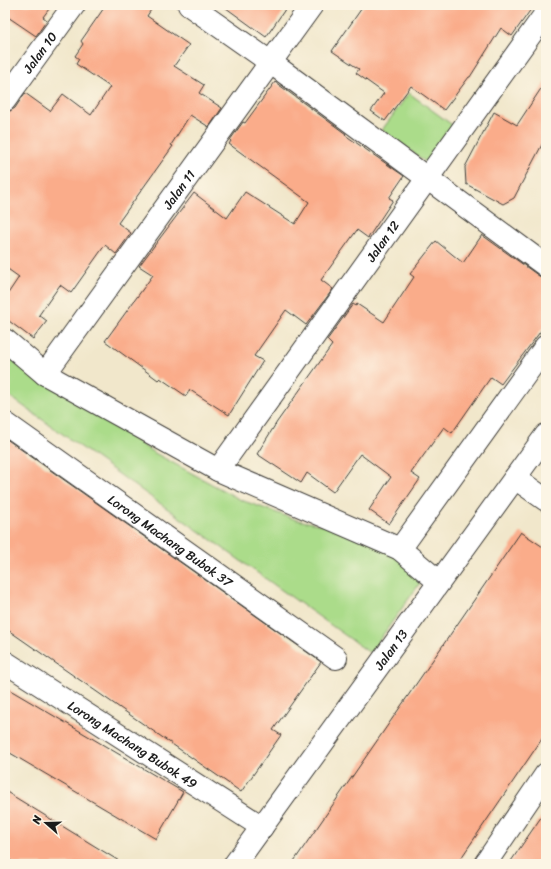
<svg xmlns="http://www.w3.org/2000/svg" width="551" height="869" font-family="Sriracha,sans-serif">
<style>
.green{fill:#abdc8a;stroke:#647c53}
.building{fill:#faac8a}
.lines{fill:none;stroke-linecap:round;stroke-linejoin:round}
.minor-casing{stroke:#3c3a36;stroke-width:24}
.minor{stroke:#fff;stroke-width:22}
.labels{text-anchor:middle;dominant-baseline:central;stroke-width:3;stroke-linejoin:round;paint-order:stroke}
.street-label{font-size:13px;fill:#1c1c1c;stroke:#fcf5e5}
</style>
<rect width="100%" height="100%" fill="#fcf5e5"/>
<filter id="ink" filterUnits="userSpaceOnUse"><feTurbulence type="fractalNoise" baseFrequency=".025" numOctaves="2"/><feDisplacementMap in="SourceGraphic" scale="8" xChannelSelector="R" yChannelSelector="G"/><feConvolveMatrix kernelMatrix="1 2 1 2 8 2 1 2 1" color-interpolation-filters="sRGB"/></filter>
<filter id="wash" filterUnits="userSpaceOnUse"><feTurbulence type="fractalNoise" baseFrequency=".012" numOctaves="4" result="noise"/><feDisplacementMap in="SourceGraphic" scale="16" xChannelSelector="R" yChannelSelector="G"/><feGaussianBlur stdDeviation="0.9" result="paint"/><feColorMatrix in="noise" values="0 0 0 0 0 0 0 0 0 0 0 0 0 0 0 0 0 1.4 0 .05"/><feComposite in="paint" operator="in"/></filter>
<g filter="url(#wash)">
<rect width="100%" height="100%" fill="#f1e7cb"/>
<path class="green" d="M409 93 455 127 427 163 382 130Z
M5 353 105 418 151 451 241 500 297 520 360 532 416 567 420 583 370 653 5 393Z"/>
<g id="blocks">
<path class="building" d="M5 5H52L43 17 47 20 36 36 5 15Z
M106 5H154L147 16 189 45 174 66 204 85 199 93 222 108 209 127 190 115 171 145 173 146 118 223 131 233 116 254 105 245 71 293 60 285 39 315 47 321 33 339 5 318V298L19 277 5 267V112L10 111 15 108 25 93 50 111 63 94 91 115 110 87 76 64 79 59 75 56 83 44 81 41Z
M222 5H288L266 37Z
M364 5H534L512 36 501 28 470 77H469L444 110 411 86 385 121 371 111 384 93 356 73 359 69 332 51Z
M546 81V137L514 198 503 204 466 184 465 167 494 112 517 125Z
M275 82 346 134 345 135 404 176 389 198 393 200 368 238 357 230 321 280 333 289 306 325 286 310 254 356 263 361 229 415 190 390 186 396 160 378 158 380 105 341 153 275 139 266 194 193 227 218 245 192 295 224 309 202 229 144 231 141 230 140 243 122 245 123Z
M482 235 539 276 546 278V324L501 384 491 377 452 433 444 427 411 473 420 479 389 524 369 510 391 477 360 454 333 492 307 473 301 483 257 454 277 422 332 345 327 340 353 304 356 306 357 304 384 322 414 277 410 274 436 241 463 263Z
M5 438 321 662 273 730 281 735 241 792 5 628Z
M521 532 546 549V733L457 864H292Z
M5 687 183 792 156 839 5 750Z
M5 791 124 864H16L5 857Z
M546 810V864H509Z"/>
</g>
</g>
<g filter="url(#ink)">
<use href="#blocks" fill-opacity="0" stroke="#3c3a36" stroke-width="1"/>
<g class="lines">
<g class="minor-casing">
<g id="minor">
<path d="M189 5 270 62 546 266"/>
<path id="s1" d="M5 100 74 5"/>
<path d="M5 340 45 374 218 470 400 549 439 582"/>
<path id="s2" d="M45 374 312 5"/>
<path id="s3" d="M5 423 336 658"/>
<path id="s4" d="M218 470 546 13"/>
<path d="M515 478 546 500"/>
<path d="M400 549 546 346"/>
<path id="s5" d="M5 662 262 827"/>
<path id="s6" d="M235 864 546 435"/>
<path d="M485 864 546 774"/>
</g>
</g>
<use href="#minor" class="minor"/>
</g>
</g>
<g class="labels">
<g class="street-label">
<text stroke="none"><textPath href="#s1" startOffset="59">Jalan 10</textPath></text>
<text stroke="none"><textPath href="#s2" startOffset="228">Jalan 11</textPath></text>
<text stroke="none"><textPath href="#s4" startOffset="282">Jalan 12</textPath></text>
<text stroke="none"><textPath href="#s3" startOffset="203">Lorong Machang Bubok 37</textPath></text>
<text stroke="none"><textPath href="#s6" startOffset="265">Jalan 13</textPath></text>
<text stroke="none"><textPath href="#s5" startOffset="152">Lorong Machang Bubok 49</textPath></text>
</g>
</g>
<rect width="551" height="869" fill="none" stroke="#fcf5e5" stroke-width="20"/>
<g transform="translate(46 823) rotate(290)" stroke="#fcf5e5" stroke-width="3" paint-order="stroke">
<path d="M0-3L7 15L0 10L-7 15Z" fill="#1c1c1c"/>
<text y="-6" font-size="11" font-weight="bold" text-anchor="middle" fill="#1c1c1c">N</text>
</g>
</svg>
